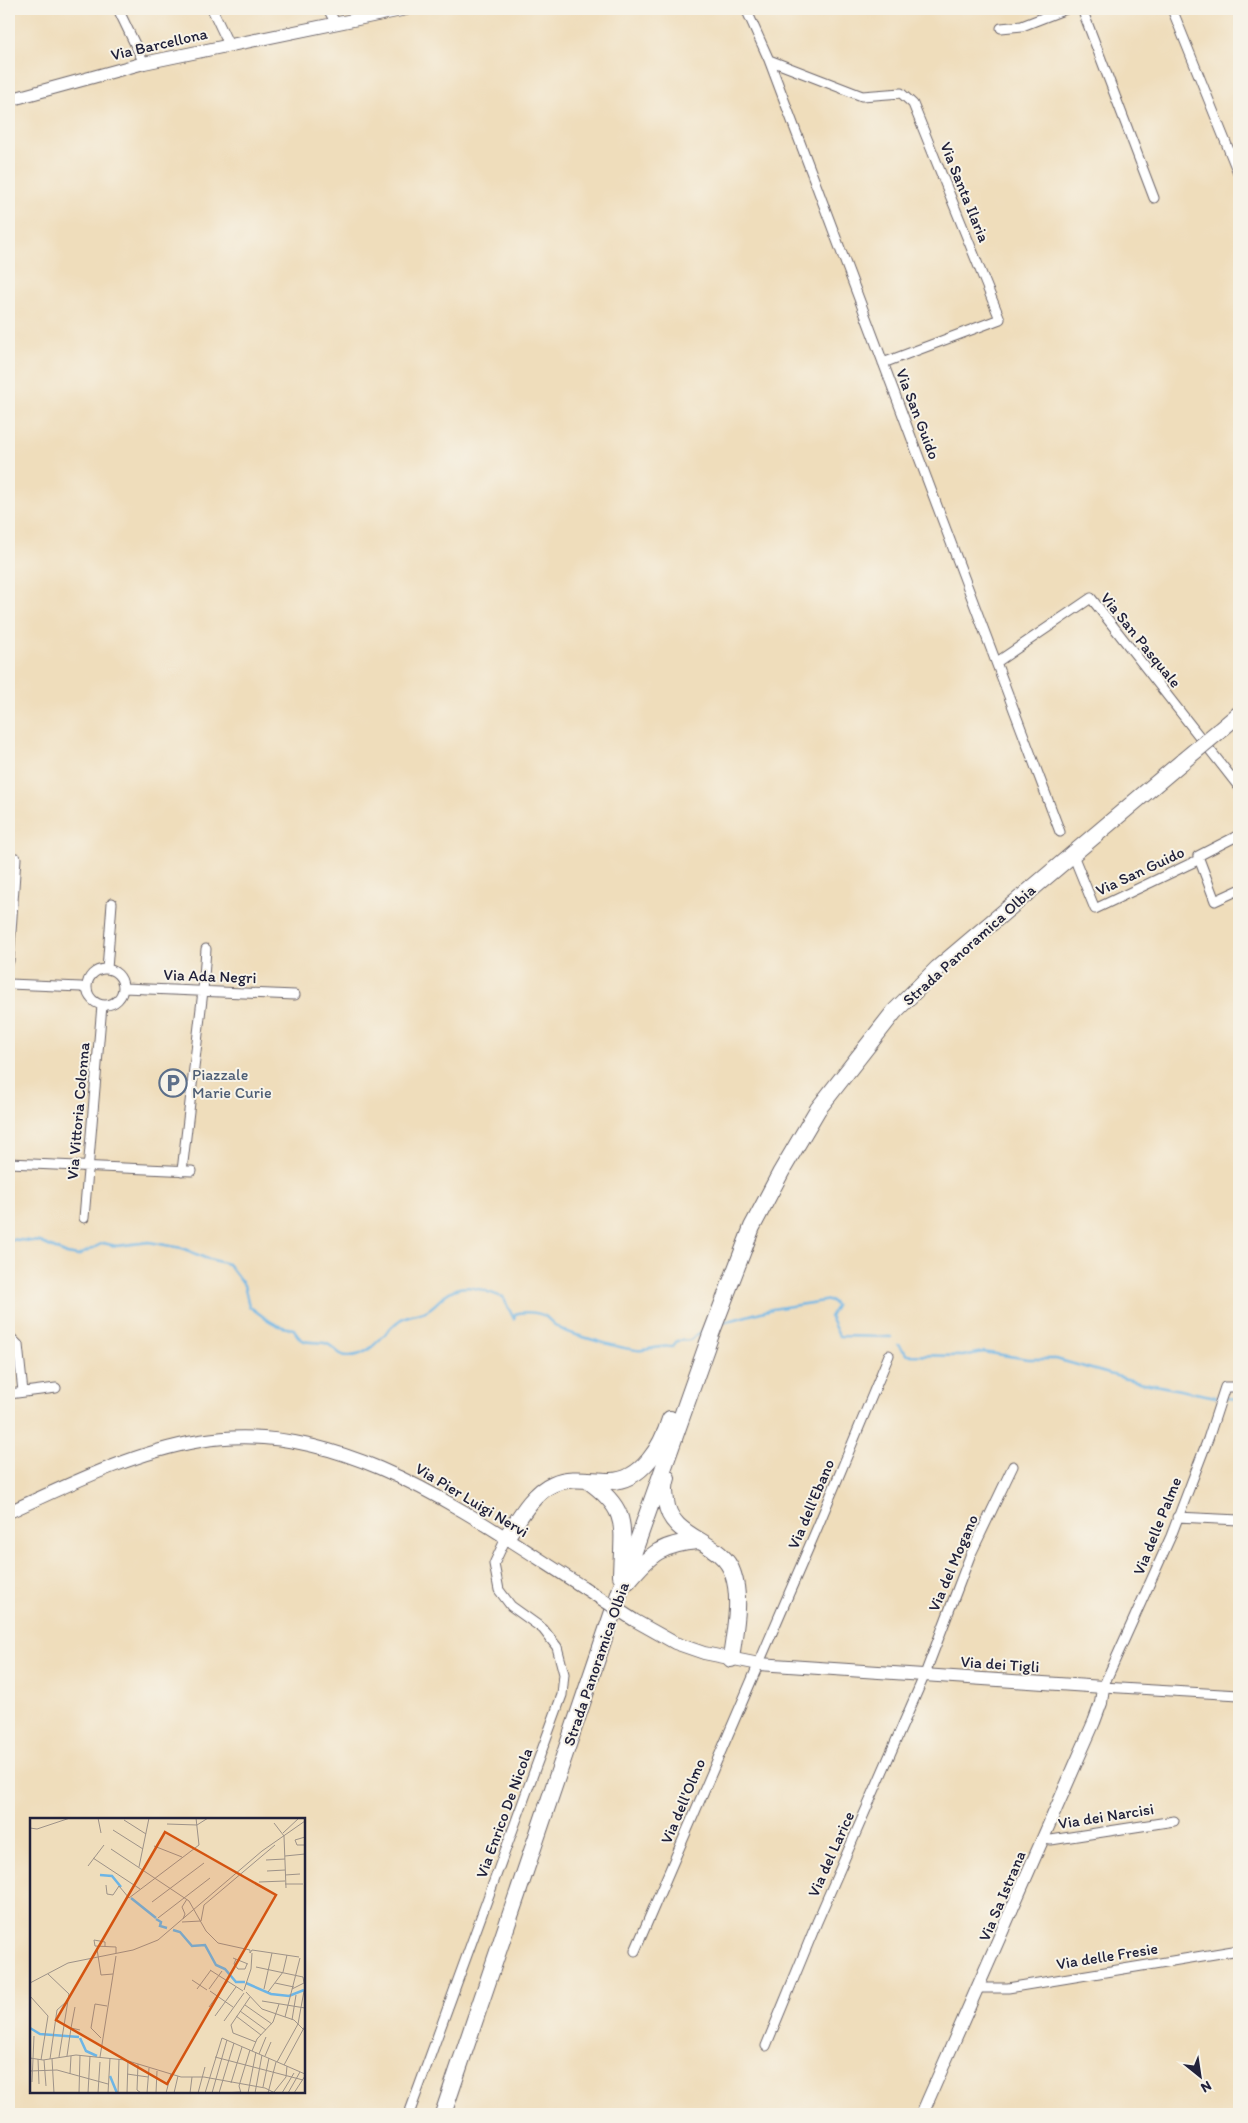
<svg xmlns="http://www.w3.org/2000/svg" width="1248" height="2123" font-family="Itim,sans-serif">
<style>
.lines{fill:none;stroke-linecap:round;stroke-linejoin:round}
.stream{stroke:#6db5e5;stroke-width:2.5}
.street-casing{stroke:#6a6368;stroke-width:11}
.secondary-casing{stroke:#6a6368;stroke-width:14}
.highway-casing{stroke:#6a6368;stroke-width:18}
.street{stroke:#fff;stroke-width:9}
.secondary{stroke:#fff;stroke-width:12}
.highway{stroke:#fff;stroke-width:16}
.secondary-bridge-casing{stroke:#6a6368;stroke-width:14;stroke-linecap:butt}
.highway-bridge-casing{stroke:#6a6368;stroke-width:18;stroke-linecap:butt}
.secondary-bridge{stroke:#fff;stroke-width:12}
.highway-bridge{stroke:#fff;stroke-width:16}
.labels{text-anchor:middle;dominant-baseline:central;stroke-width:4;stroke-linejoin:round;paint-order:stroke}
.street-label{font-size:16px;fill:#22223b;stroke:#f7f3e8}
.service-label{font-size:16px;fill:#4e5e75;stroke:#f7f3e8;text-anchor:start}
.inset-river{fill:none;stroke:#6db5e5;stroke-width:2.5}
.inset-road{fill:none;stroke:#9d9288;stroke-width:1}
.view{fill:#d45411;fill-opacity:0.15;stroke:#d45411;stroke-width:2.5}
.inset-edge{fill:none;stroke:#22223b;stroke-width:2.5}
</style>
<rect width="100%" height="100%" fill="#f7f3e8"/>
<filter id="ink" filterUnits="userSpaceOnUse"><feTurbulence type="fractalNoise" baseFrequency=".02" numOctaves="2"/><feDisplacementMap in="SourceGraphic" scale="10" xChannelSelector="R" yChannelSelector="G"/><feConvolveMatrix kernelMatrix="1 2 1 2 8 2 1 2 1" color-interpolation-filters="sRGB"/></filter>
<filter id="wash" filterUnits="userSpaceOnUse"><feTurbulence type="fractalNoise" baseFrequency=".0096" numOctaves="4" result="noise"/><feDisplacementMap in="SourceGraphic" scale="20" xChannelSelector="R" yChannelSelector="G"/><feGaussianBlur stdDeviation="1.12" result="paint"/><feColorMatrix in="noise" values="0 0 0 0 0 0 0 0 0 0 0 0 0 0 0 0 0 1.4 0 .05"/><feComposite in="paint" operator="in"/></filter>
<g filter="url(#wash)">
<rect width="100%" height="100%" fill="#efddbb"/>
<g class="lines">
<path class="stream" d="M9 1239 40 1242 67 1254 78 1256 103 1243 116 1246 149 1242 182 1248 205 1258 228 1264 244 1285 249 1306C264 1317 275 1328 294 1329 301 1346 310 1341 325 1343 334 1345 337 1356 347 1356 370 1357 381 1336 396 1323 404 1315 415 1315 424 1312 434 1308 440 1298 448 1293 465 1280 486 1292 503 1297L514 1319 515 1314C522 1311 538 1312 545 1316 551 1321 555 1327 563 1330 574 1335 632 1352 642 1350 653 1349 661 1345 672 1347L677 1341 690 1340 706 1328
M721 1323 772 1309 830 1300 836 1306 830 1317 839 1336 891 1337
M898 1345 908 1355 963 1356 983 1352 1028 1359H1056L1134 1381 1216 1397
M1226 1398 1239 1399"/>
</g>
</g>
<g filter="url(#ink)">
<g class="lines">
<g class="street-casing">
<path id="street" d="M118 9 144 63
M212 9 229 45
M328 9 336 24
M746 9 769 60 1060 832
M1082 9 1154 198
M1172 9 1239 175
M1001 28 1022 26 1066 9
M769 60 862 96 901 93 913 104 1000 319 883 363
M997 662 1091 598 1239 787
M1239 835 1198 856 1215 901 1239 890
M1073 855 1095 909 1198 860
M9 961 16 858
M87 987a18 18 0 1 1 36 0a18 18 0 1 1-36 0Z
M107 969 112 903
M9 984 81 987 87 989
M124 988 295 995
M9 1163 192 1171
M182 1171 203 991 206 949
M84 1218 102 1005
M9 1336 18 1345 23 1392
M1239 1387H1225L1208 1439 1171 1536 1103 1687 1239 1695
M9 1394 56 1388
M1177 1517 1239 1520
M1044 1839 1051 1840 1174 1821
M635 1951 818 1526 889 1355
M979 1988H1008L1239 1950
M766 2046 817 1922 925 1674 970 1556 1013 1466
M409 2114 562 1695 564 1674 557 1647 543 1629 511 1606 499 1590 494 1564 506 1538"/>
</g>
<g class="secondary-casing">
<path id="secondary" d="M9 100 144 63 406 9
M9 1512C70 1484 134 1452 200 1441 339 1416 472 1517 583 1587
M634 1620 675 1643 704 1653 759 1664 1103 1687 1101 1703 1094 1722 922 2114"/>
</g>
<g class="highway-casing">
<path id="highway" d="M1219 731 1239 714
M667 1478C664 1487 665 1492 666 1501 670 1540 722 1539 733 1574 742 1600 734 1633 731 1659
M587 1480C631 1511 622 1527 621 1576
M506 1538C518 1520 532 1493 553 1484 571 1476 590 1481 610 1481 642 1481 662 1446 670 1419
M628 1581C651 1553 662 1544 698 1541
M443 2114 620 1591 711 1334 752 1227 781 1172 818 1109 894 1012 938 968 1183 761"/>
</g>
<use href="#street" class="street"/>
<use href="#secondary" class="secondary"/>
<use href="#highway" class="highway"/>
<g class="secondary-bridge-casing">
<path id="secondary-bridge" d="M583 1587 634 1620"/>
</g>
<g class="highway-bridge-casing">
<path id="highway-bridge" d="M1183 761 1219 731"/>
</g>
<use href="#secondary-bridge" class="secondary-bridge"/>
<use href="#highway-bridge" class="highway-bridge"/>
</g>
</g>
<defs>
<g id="parking-ring" transform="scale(1.4375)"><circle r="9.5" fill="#f7f3e8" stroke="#5c6f8a" stroke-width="1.5"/><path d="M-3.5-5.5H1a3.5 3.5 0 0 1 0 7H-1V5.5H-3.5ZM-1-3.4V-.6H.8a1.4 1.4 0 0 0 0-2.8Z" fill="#5c6f8a"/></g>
</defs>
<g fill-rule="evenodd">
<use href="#parking-ring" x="173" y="1083"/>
</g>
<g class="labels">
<g class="street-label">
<text transform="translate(159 44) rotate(-13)">Via Barcellona</text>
<text transform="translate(965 192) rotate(68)">Via Santa Ilaria</text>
<text transform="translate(918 414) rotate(69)">Via San Guido</text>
<text transform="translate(1141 640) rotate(51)">Via San Pasquale</text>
<text transform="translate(1140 871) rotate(-25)">Via San Guido</text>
<text transform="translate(969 945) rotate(-42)">Strada Panoramica Olbia</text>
<text transform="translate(210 976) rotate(2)">Via Ada Negri</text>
<text transform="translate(78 1111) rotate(-85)">Via Vittoria Colonna</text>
<text transform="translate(472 1500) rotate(31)">Via Pier Luigi Nervi</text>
<text transform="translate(811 1504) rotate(-67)">Via dell'Ebano</text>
<text transform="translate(1157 1526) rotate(-68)">Via delle Palme</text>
<text transform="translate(953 1563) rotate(-67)">Via del Mogano</text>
<text transform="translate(596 1664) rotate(-71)">Strada Panoramica Olbia</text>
<text transform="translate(1000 1664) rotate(4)">Via dei Tigli</text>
<text transform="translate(683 1801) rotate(-67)">Via dell'Olmo</text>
<text transform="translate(504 1813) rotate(-70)">Via Enrico De Nicola</text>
<text transform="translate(1106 1816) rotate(-9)">Via dei Narcisi</text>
<text transform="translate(831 1854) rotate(-66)">Via del Larice</text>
<text transform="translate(1002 1896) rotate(-67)">Via Sa Istrana</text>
<text transform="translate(1107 1956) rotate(-9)">Via delle Fresie</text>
</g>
<g class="service-label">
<text x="192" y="1074">Piazzale<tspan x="192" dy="18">Marie Curie</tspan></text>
</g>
</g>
<g transform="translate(30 1818)">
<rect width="275" height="275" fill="#efddbb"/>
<path class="inset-river" d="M70 57 82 58 91 69M101 80 126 100M126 101 131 104 130 108 137 110M143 112 150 114 162 128 175 127 186 147 195 151 206 164H215M216 165 241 176 259 178 274 172M0 210 10 216 49 219M50 220 56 233 67 238M80 258 87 275"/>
<path class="inset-road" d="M68 0 71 15M94 2 116 16M244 5 254 18 256 70M137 6 167 7 178 0M0 10 7 11 40 0M83 12 113 31M253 15 269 0M275 19 265 22 267 27H275M124 28 152 39M81 31 159 83 176 113 188 125 220 132M255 38 275 36M63 40 110 71M236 42 255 41M58 48 74 27M109 49 119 0M237 53 255 52M255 57 270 56M229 64 255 63M255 66H273M76 67 77 76 83 77 89 68 99 80 169 27 166 0M122 84 174 45M128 100 180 60M153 101 155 96 152 89 157 81M171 103 174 87 245 27M152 104 171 103M75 128V124L64 122 65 128 86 129V135M67 131 71 157 83 156M220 132V135L222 132 269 139M203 140 218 146M206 141 204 146 208 151H215L217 146M226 149 273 159 274 165 262 171M180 152 213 173M18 156 39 176 29 239M162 162 177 172M0 165 38 145 103 132 128 122 232 33 275 3M245 165 264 169M167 171 181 152M179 171 192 153M234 171 242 135M214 172 221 151 222 135M180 173 203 189M216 174 232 191 264 202 275 213M238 174 253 154 257 137M0 178 18 198 11 242M220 179 201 207 203 215 226 224M232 183 275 190M215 187 242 206M45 189 41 210 50 212M179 189 198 163M210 193 236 212M185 198 206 169M206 198 231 217M255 199 270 140M262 202 266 177M194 203 214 175M71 220 61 210 65 186 77 188M222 233 227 221 243 204 249 186M229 236 236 219M37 238 41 210M235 238 241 224M70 239 86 138M185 239 273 262M0 240 13 242 46 237 95 242 151 259H174L235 270 245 275M8 241 9 266M20 241 27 192 36 184M22 241 24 275M14 242 16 268M247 244 268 206 274 173M108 246 107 272 111 275M254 247 275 208M0 253 27 252 78 266M40 256 41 238M97 256 118 259M2 264 4 218M201 265 212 229M233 269 239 240M244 274 256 259 257 248M49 275 50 237M58 275 60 238M68 275 70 244M78 275 80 240M88 275 89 241M97 275 98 243M117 275 119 250M126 275 127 253M136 275 141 256M144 275 148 258M160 275 162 259M168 275 175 249M175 275 192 220 275 256M182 275 197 222M189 275 204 225M194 275 210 274M211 275 209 268 220 232M218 275 226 234M225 275 232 237M238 275 246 244M252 275 264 255M258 275 270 254M264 275 275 258"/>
<path class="view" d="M135 14 246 77 137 266 26 202Z"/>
<rect width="275" height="275" class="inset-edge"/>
</g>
<rect width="1248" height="2123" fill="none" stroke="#f7f3e8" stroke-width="30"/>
<g transform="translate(1200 2076) rotate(150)" stroke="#f7f3e8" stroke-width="4" paint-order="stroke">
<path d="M0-4L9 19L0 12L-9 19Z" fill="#22223b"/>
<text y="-8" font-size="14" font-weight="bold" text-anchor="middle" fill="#22223b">N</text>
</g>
</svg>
